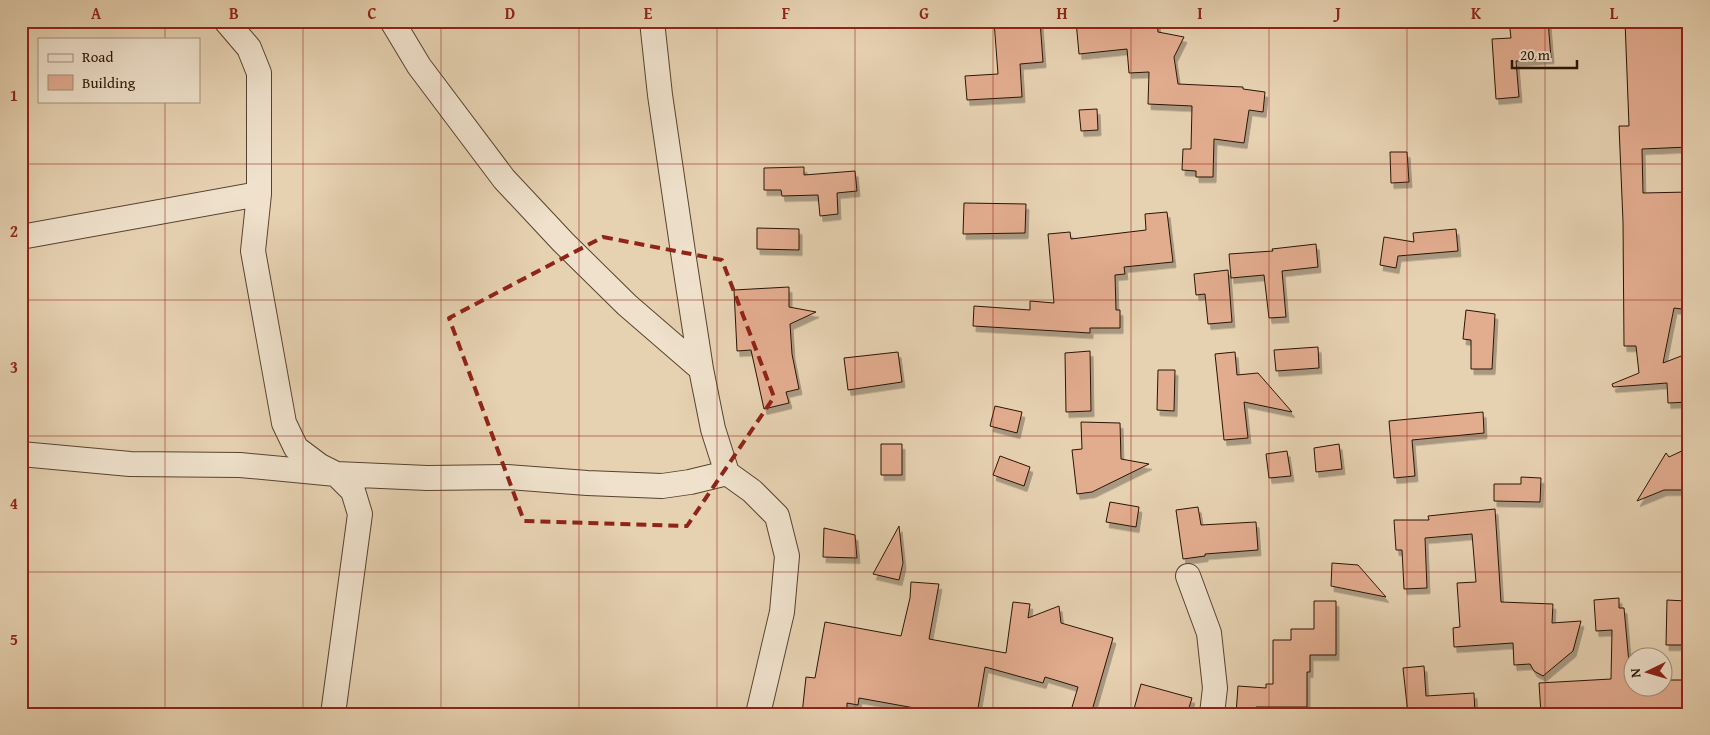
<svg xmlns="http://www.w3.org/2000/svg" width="1710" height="735" font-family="'Gentium Book Plus',serif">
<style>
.building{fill:#e2ac8f;stroke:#291404;filter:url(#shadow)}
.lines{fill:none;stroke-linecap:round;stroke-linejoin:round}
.street-casing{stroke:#58432f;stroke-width:26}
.street{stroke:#efe1cc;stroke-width:24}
.marked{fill:none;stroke:#8f2418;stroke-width:4;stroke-dasharray:10 6;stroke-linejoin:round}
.grid{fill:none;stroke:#8f2418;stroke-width:1;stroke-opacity:0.55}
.neatline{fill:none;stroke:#8f2418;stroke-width:2}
.grid-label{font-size:16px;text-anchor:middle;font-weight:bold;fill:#8f2418}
</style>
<defs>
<filter id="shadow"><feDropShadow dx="3" dy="5.5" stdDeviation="0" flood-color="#0004"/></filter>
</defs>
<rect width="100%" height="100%" fill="#e6d1b1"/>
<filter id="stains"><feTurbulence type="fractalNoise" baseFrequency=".004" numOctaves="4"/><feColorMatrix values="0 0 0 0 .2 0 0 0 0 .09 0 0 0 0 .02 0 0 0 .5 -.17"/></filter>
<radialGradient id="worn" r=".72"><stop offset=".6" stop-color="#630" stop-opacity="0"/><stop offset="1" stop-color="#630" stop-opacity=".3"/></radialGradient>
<path class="building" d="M994 21H1040L1043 62 1020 64 1022 97 967 100 965 76 998 74Z
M1076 21H1157L1158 32 1184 37 1174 57 1178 84 1243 87V89L1265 92 1263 112 1249 110 1244 143 1214 139 1213 177H1196V171L1182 170 1183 149H1191L1192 106 1148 104 1149 72 1129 73 1127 49 1079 54Z
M1509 21H1548L1551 58 1516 61 1519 97 1496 99 1492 39 1511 38Z
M1625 21H1689V147L1642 149 1643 193 1689 192V310L1674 308 1663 363 1689 353V402L1668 403 1667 383 1613 387 1612 384 1639 373 1636 346H1624L1623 222 1619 126H1629Z
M1097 109 1098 130 1081 131 1079 110Z
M1390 152H1407L1409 182 1391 183Z
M804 167V175L855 171 857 191 837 193 838 214 820 216 818 195 782 196 781 190H764V168Z
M964 203 1026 204 1025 233 963 234Z
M1167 212 1173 262 1124 267 1125 274 1115 275 1116 310H1120V328H1090V333L973 326 974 306 1030 310V301L1054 303 1048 234 1070 232 1071 239 1146 230 1145 214Z
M757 228 799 229V250L757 249Z
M1456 229 1458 251 1398 256 1396 268 1380 265 1384 237 1414 242 1413 233Z
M1316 244 1318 267 1282 271 1286 317 1269 318 1264 275 1231 278 1229 254 1273 251 1272 249Z
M1228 270 1232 322 1208 324 1205 294 1196 295 1194 274Z
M789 287V307L816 312 790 324 792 354 799 389 786 392 789 403 764 409 751 350 737 351 734 290Z
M1466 310 1495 314 1492 369H1471V340L1463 339Z
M1318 347 1319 368 1276 371 1274 350Z
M1090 351 1091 411 1066 412 1065 353Z
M898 352 902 382 848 390 844 358Z
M1235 352 1237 375 1258 373 1292 412 1244 402 1248 438 1224 440 1215 354Z
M1158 370H1175L1174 411 1157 410Z
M995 406 1022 412 1017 433 990 426Z
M1483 412 1484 433 1412 440 1415 476 1394 478 1389 421Z
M1081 422 1120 423 1121 459 1149 464 1092 492 1077 494 1072 450 1082 449Z
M881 444H902V475H881Z
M1339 444 1342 469 1316 472 1314 448Z
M1686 449 1684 490H1664L1637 501 1666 453 1669 457Z
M1287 451 1291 476 1269 478 1266 454Z
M1000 456 1030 467 1024 486 993 475Z
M1521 477 1541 478 1540 502 1494 501V484H1521Z
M1110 502 1139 507 1136 527 1106 522Z
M1198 507 1201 525 1256 522 1258 550 1205 554V556L1183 559 1176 510Z
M1495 509 1501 602 1553 604 1552 623 1581 621 1573 651 1543 676 1534 671 1530 664 1514 665 1513 643 1454 647 1453 628 1460 627 1457 583 1476 582 1472 534 1425 538 1427 588 1404 589 1402 550H1396L1394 520H1429L1428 516Z
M899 526 903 563 899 580 873 574Z
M824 528 855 535 857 558 823 557Z
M1332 563 1358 565 1386 597 1331 586Z
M911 582 939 584 929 639 1006 653 1013 602 1030 604 1028 618 1059 606 1061 623 1113 638 1091 714H1070L1078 687 1045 677 1043 683 985 667 977 714H948L859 698 858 705 847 703V714H802L806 677 815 678 825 622 901 636 910 598Z
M1619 598V608H1624L1630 674H1632V688H1662V680H1689V702H1685L1684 714 1584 712 1583 714H1541L1539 683 1611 679 1612 630 1596 631 1594 600Z
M1667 600 1686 601 1685 645H1666Z
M1314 601H1336V655H1310V672H1307V707H1256V714H1236L1238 686 1266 688V684H1273V640H1291V629H1314Z
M1424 666 1426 696 1474 693 1475 714H1408L1403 668Z
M1141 684 1192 698 1187 714H1150L1134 709Z"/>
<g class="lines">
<g class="street-casing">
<path id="street" d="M226 21 249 48 259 73V194L253 251 284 423 296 448 320 466 336 474 353 491 360 514 333 714
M392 21 419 66 504 179 563 242 627 305 701 369
M652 21 660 95 684 259 701 369 713 429 727 473 752 491 777 516 787 556 782 612 758 714
M21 237 259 194
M21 454 130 464 240 465 336 474 427 478 507 477 587 483 662 486 690 482 727 473
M1188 576 1209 633 1215 688 1212 714"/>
</g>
<use href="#street" class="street"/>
</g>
<path class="marked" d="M603 237 722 260 774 397 687 526 524 521 449 318Z"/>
<path class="grid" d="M165 21V39M303 21V714M441 21V714M579 21V714M717 21V714M855 21V714M993 21V714M1131 21V714M1269 21V714M1407 21V714M1545 21V714M165 101V714M21 164H1689M21 300H1689M21 436H1689M21 572H1689"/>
<rect width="1710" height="735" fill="none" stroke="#e6d1b1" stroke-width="55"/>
<rect x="38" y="38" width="162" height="65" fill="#efe1cc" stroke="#a08f7c"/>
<rect x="48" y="54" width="25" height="8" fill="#efe1cc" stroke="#a08f7c"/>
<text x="82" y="62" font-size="15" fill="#291404">Road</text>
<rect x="48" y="75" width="25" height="15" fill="#e2ac8f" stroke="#a08f7c"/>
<text x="82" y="88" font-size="15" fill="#291404">Building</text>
<g transform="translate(1648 672) rotate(265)"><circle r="24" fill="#efe1cc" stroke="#a08f7c"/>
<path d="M0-4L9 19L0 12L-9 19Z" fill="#8f2418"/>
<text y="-8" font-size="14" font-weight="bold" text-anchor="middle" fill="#291404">N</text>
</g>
<path d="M1512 60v8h65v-8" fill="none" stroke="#291404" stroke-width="2.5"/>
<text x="1520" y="60" font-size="15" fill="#291404" stroke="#efe1cc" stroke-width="4" paint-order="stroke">20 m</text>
<rect x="28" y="28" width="1654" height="680" class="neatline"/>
<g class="grid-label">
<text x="96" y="19">A</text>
<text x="234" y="19">B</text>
<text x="372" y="19">C</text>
<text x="510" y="19">D</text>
<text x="648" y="19">E</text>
<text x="786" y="19">F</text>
<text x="924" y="19">G</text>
<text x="1062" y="19">H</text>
<text x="1200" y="19">I</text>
<text x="1338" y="19">J</text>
<text x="1476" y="19">K</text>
<text x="1614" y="19">L</text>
<text x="14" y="101">1</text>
<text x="14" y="237">2</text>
<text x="14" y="373">3</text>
<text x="14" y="509">4</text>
<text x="14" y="645">5</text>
</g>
<rect width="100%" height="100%" filter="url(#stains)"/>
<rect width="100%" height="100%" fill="url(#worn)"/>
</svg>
